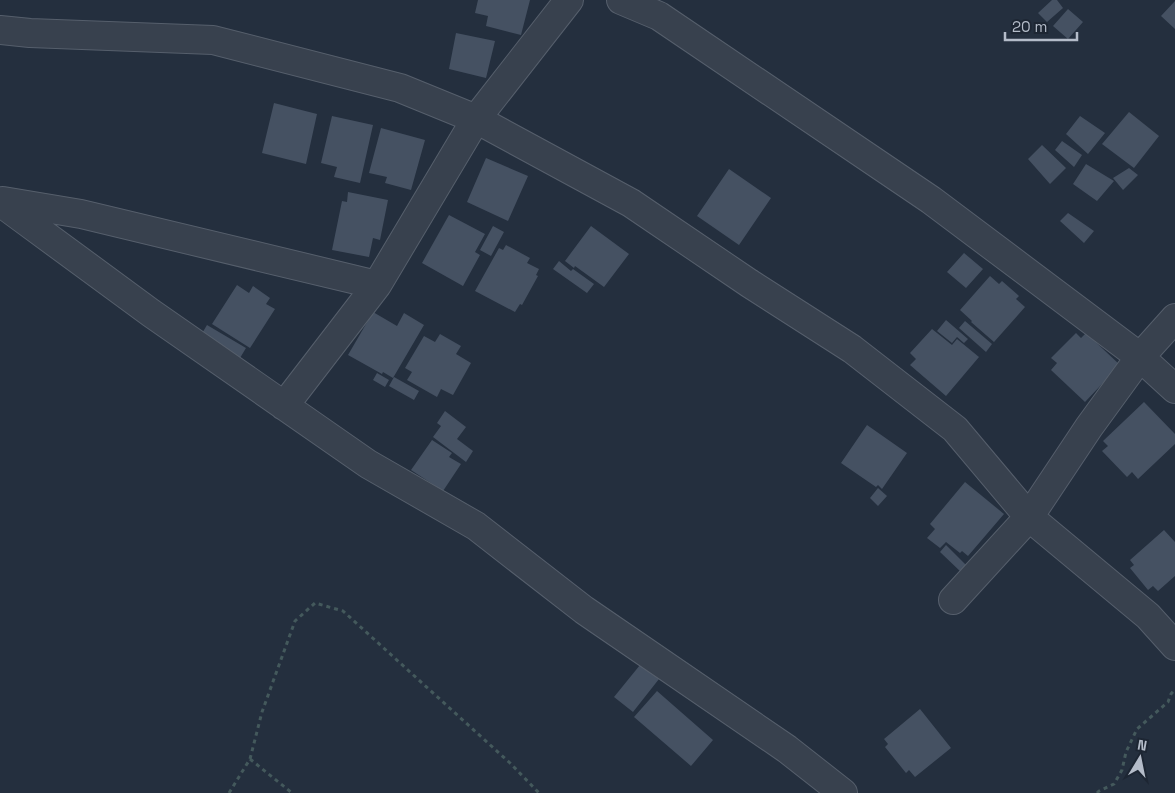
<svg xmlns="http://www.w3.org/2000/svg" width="1175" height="793" font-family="'Space Grotesk',sans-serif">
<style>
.building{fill:#455162}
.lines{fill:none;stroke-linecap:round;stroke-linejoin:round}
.minor-casing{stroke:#565f6c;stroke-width:30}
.path{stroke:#44595c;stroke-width:3;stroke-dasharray:4 4;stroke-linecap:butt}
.minor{stroke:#38414e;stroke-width:28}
</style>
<rect width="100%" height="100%" fill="#242f3e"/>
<path class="building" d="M478 0H530L521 35 486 26 488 16 475 13Z
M1052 0H1057L1063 8 1047 22 1038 13Z
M1175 1V29L1161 16Z
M1068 9 1083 22 1068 39 1053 26Z
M456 33 495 41 486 78 449 69Z
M274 103 317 114 306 164 262 153Z
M1129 112 1159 136 1134 168 1102 144Z
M332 116 373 125 360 183 334 177 337 167 321 163Z
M1080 116 1105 133 1088 154 1066 134Z
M381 128 425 140 411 190 385 183 387 177 369 173Z
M1062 141 1082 155 1074 167 1055 150Z
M1042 145 1066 168 1050 184 1028 159Z
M486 158 528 176 508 221 467 202Z
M1086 164 1114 181 1097 201 1073 184Z
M1129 168 1138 175 1123 190 1113 178Z
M729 169 771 198 739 245 697 216Z
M348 192 388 200 380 240 373 238 369 257 332 250 342 201 347 202Z
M1068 213 1094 231 1084 243 1060 221Z
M449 215 485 234 475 252 480 255 463 286 422 263Z
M493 226 504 232 491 256 480 250Z
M591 226 629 254 604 287 575 266 574 268 565 261Z
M506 245 530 258 527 263 539 269 536 275 538 276 522 305 520 304 515 312 475 291 499 248 503 250Z
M964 253 983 269 966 288 947 272Z
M559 261 571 271 573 269 594 284 587 293 553 269Z
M990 276 999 284 1002 281 1019 296 1016 299 1025 307 994 342 971 322 972 321 960 310Z
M237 285 249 293 253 286 270 298 266 304 275 309 250 348 212 324Z
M373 312 397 326 404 313 424 325 393 378 383 372 382 374 348 355Z
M946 320 968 339 964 343 957 337 952 343 937 331Z
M965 321 992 344 986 352 959 328Z
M207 325 246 348 240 358 201 335Z
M932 329 952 345 957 339 979 357 946 396 910 365 916 359 910 353Z
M1076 333 1081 338 1086 333 1120 365 1085 402 1051 370 1057 363 1051 358Z
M440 334 461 346 456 354 471 363 453 395 441 389 437 397 407 380 412 372 405 368 424 336 435 342Z
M377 373 389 380 385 387 373 380Z
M394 377 419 391 414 400 389 386Z
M1144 402 1175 434V444L1138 479 1132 472 1127 477 1102 451 1108 446 1103 441Z
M445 411 466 427 457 439 473 451 466 462 433 437 441 426 437 423Z
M867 425 907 453 882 489 878 485 876 487 841 463Z
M432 440 452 453 449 457 461 464 443 491 411 470Z
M965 482 1004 514 968 556 962 551 960 553 946 542 940 548 927 538 935 529 930 524Z
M878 488 887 496 878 506 870 498Z
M1164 530 1175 542V576L1158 591 1153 586 1148 590 1130 568 1134 565 1130 560Z
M946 545 968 567 962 573 940 552Z
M640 665 659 679 633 712 614 697Z
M657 691 713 740 691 766 634 717Z
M920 709 951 748 915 777 909 770 906 773 885 747 888 744 884 739Z"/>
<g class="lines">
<g class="minor-casing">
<path id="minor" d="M621 0 659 16 931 200 1140 357 1175 389
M0 30 30 33 213 40 400 88 476 119 631 203 749 283 852 349 955 429 1029 517 1148 616 1175 646
M3 201 81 214 377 285 476 119 569 0
M0 202 151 313 368 464 476 526 584 610 787 749 843 793
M284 406 377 285
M953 600 1029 517 1089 427 1140 357 1175 318"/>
</g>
<path class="path" d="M250 759 292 793
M229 793 250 759 262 712 295 621 315 603 343 611 510 763 539 793
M1097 793 1099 791 1114 784 1122 770 1126 752 1137 729 1168 702 1171 694 1175 689"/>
<use href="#minor" class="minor"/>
</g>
<g transform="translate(1140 758) rotate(10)" stroke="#1d2633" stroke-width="4" paint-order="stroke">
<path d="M0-4L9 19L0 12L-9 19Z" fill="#b4bcc9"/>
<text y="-8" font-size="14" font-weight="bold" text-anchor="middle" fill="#b4bcc9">N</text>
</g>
<path d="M1005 32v8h72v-8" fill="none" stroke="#b4bcc9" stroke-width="2.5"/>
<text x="1012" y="32" font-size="15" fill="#b4bcc9" stroke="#1d2633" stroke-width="4" paint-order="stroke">20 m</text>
</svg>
